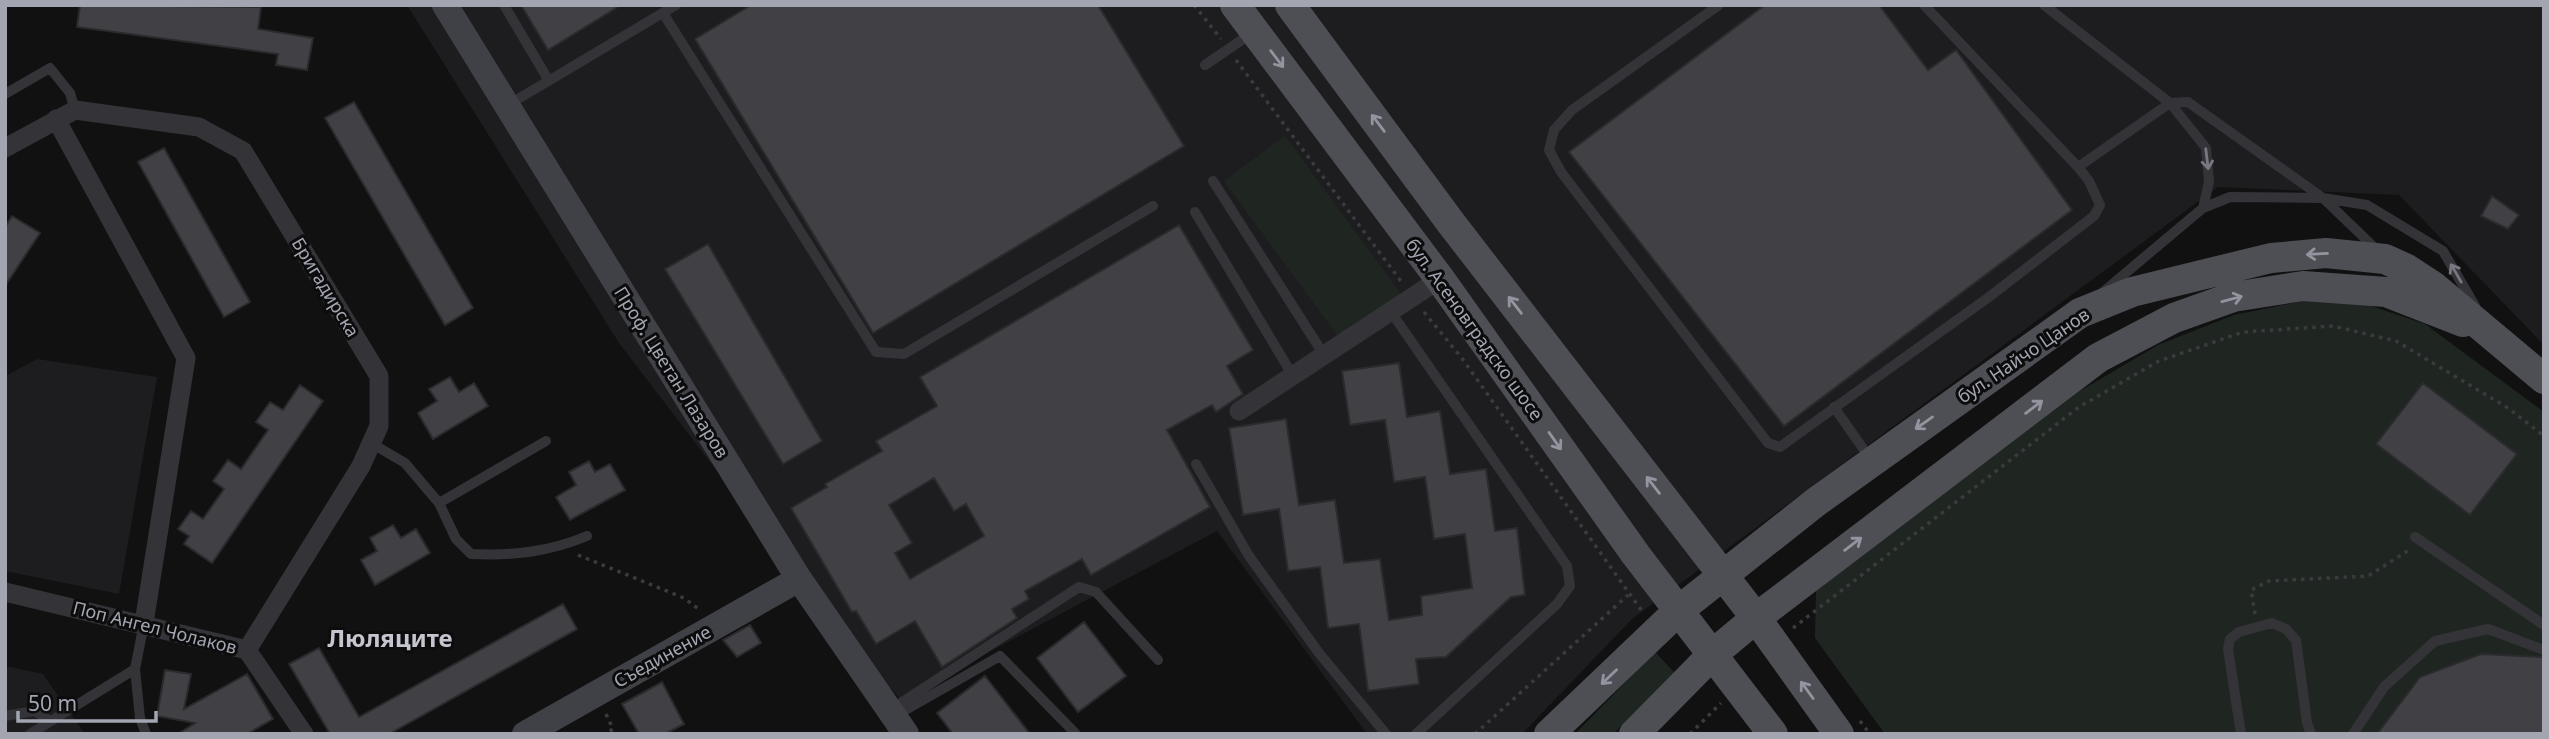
<svg xmlns="http://www.w3.org/2000/svg" width="2549" height="739" font-family="'Noto Sans',sans-serif">
<style>
.built{fill:#1d1d1f}
.green{fill:#1f2621}
.building{fill:#404045;stroke:#2b2b2e;stroke-width:2;fill-rule:evenodd}
.lines{fill:none;stroke-linecap:round;stroke-linejoin:round}
.path{stroke:#3a3b3f;stroke-width:3.5;stroke-dasharray:3.5 5;stroke-linecap:butt}
.lane{stroke:#343438;stroke-width:10}
.street{stroke:#343438;stroke-width:19}
.secondary{stroke:#404146;stroke-width:26}
.primary{stroke:#4e4f55;stroke-width:30}
.oneway{stroke:#92949f}
.oneway2{stroke:#777881}
.labels{text-anchor:middle;dominant-baseline:central;stroke-width:6;stroke-linejoin:round;paint-order:stroke}
.street-label{font-size:18px;fill:#a3a5b1;stroke:#0c0c0d}
.district-label{font-size:24px;font-weight:bold;fill:#c4c5ce;stroke:#0c0c0d}
</style>
<rect width="100%" height="100%" fill="#111112"/>
<path class="built" d="M407 5H2544V345L2399 195 2218 187 1632 619 1522 734H1367L1217 531 900 699 830 619 619 343Z
M37 359 157 377 119 594 5 571V376Z
M5 666 43 674 85 734H5Z"/>
<path class="green" d="M1285 136 1401 294 1340 339 1224 181Z
M2308 300 2365 304 2425 324 2544 412V734H1885L1815 638 1816 590 2080 391 2158 345 2234 315Z
M1655 652 1674 672 1613 734H1575Z"/>
<path class="building" d="M80 5 261 7 258 29 313 38 307 70 276 65 278 54 77 27Z
M521 5H621L548 50Z
M751 5H1098L1184 146 873 333 695 39Z
M1765 5H1879L1928 70 1956 50 2072 210 1784 426 1569 152Z
M354 102 473 308 445 325 325 118Z
M164 148 250 302 224 317 138 162Z
M2492 196 2519 215 2508 229 2481 216Z
M12 216 40 233 5 286V227Z
M1179 225 1253 350 1227 366 1243 394 1216 412 1212 405 1167 430 1210 507 1091 575 1082 559 1025 591 1029 599 1012 609 1017 618 942 667 915 621 876 644 856 611 852 612 791 508 827 487 825 484 882 451 876 441 937 406 920 377ZM934 478 954 511 966 504 984 536 910 579 895 553 912 543 889 505Z
M708 244 822 441 783 464 665 269Z
M1399 363 1407 417 1440 411 1450 474 1486 469 1495 531 1517 528 1525 595 1511 597 1446 657 1416 659 1419 684 1368 691 1359 624 1328 628 1320 567 1288 571 1279 509 1243 515 1229 428 1286 419 1299 505 1335 500 1344 563 1380 559 1389 620 1422 615 1421 596 1472 588 1465 534 1434 539 1425 477 1394 482 1385 420 1350 425 1342 371Z
M450 377 459 392 474 383 488 406 433 439 418 413 437 401 429 389Z
M2423 383 2517 454 2470 515 2376 444Z
M300 385 323 401 212 563 184 544 189 536 178 529 191 511 203 519 224 489 213 481 228 460 241 469 268 430 256 422 270 402 283 410Z
M589 461 595 472 610 464 625 490 570 520 556 497 576 485 569 472Z
M393 525 401 538 416 529 430 553 375 585 361 560 377 551 370 538Z
M563 604 577 629 389 734H330L289 664 319 648 359 717Z
M1084 622 1126 676 1078 712 1037 658Z
M750 625 761 643 737 657 723 640Z
M2481 654 2544 657V734H2377L2420 677Z
M165 670 191 674 184 709 247 674 273 719 247 734H178L195 723 157 716Z
M985 676 1030 734H953L937 713Z
M662 682 684 724 665 734H639L622 704Z"/>
<g class="lines">
<path class="path" d="M1194 5 1221 39
M1236 60 1403 284
M1424 312 1461 357 1644 614
M578 555 684 598 701 611
M2255 614 2251 590 2269 581 2368 576 2409 550
M1793 628 2079 407 2159 361 2243 332 2333 326 2396 341 2508 408 2544 436
M606 714 613 729 606 734
M1860 721 1870 734
M1475 734 1628 595
M1690 734 1721 703"/>
<path class="lane" d="M504 5 549 81
M1719 5 1572 110 1554 130 1549 150 1561 172 1768 443 1780 447 1989 297 2094 216 2100 205 2089 181 2078 167 1924 5
M2044 5 2170 103 2206 148 2209 182 2203 208 2103 292
M663 13 876 352 904 354 1153 206
M1205 65 1252 33
M5 94 50 68 70 93 75 110
M508 105 676 5
M2078 167 2170 103 2188 102 2323 198 2367 205 2443 251 2475 306
M1213 181 1324 355
M2203 208 2230 197 2323 198 2378 251
M1195 212 1293 376
M1391 312 1567 566 1570 586 1557 604 1416 734
M1834 407 1871 460
M371 443 405 463 439 503 456 539 471 554C512 556 549 552 587 536
M1196 464 1249 556 1319 653 1386 734
M439 503 546 441
M2415 537 2544 625
M135 669 140 718 146 734
M890 710 1079 587 1096 592 1158 660
M5 716 35 711 50 721
M895 716 1000 656 1075 733
M30 734 135 669 144 623
M2241 734 2228 649 2230 639 2239 632 2272 623 2286 629 2296 640 2307 723 2311 734
M2353 734 2384 687 2435 641 2488 629 2544 650"/>
<path class="street" d="M56 119 186 358 144 623
M5 148 75 110 199 127 243 151 379 376V426L361 466 247 650
M1239 411 1440 279
M5 592 247 650 304 734"/>
<path class="secondary" d="M445 5 799 579 906 734
M525 734 799 579"/>
<path class="primary" d="M1235 5 1440 279 1636 555 1773 734
M1290 5 1451 223 1756 618 1839 734
M1549 734 1678 611 1816 502 2080 313 2132 292 2271 258 2326 253 2385 259 2407 269 2433 286 2544 379
M1634 734 1713 654 1756 618 2098 358 2174 318 2233 297 2303 286 2386 292 2463 322"/>
</g>
<defs><path id="oneway-shaft" d="M-6 0H5M1.5-3L5.5 0L1.5 3" fill="none" stroke-width="1.6" stroke-linecap="round" stroke-linejoin="round" transform="scale(1.75)"/></defs>
<g class="oneway">
<use href="#oneway-shaft" transform="translate(1277 59) rotate(53)"/>
<use href="#oneway-shaft" transform="translate(1378 123) rotate(-127)"/>
<use href="#oneway-shaft" transform="translate(2317 254) rotate(177)"/>
<use href="#oneway-shaft" transform="translate(2232 299) rotate(-15)"/>
<use href="#oneway-shaft" transform="translate(1515 305) rotate(-128)"/>
<use href="#oneway-shaft" transform="translate(2034 407) rotate(-37)"/>
<use href="#oneway-shaft" transform="translate(1924 423) rotate(145)"/>
<use href="#oneway-shaft" transform="translate(1555 441) rotate(55)"/>
<use href="#oneway-shaft" transform="translate(1653 485) rotate(-128)"/>
<use href="#oneway-shaft" transform="translate(1853 544) rotate(-37)"/>
<use href="#oneway-shaft" transform="translate(1609 677) rotate(136)"/>
<use href="#oneway-shaft" transform="translate(1807 690) rotate(-126)"/>
</g>
<g class="oneway2">
<use href="#oneway-shaft" transform="translate(2207 159) rotate(83)"/>
<use href="#oneway-shaft" transform="translate(2456 273) rotate(-120)"/>
</g>
<g class="labels">
<g class="street-label">
<text transform="translate(326 287) rotate(59)">Бригадирска</text>
<text transform="translate(1475 329) rotate(54)">бул. Асеновградско шосе</text>
<text transform="translate(2023 355) rotate(-34)">бул. Найчо Цанов</text>
<text transform="translate(672 372) rotate(58)">Проф. Цветан Лазаров</text>
<text transform="translate(155 627) rotate(14)">Поп Ангел Чолаков</text>
<text transform="translate(662 656) rotate(-29)">Съединение</text>
</g>
<g class="district-label">
<text x="390" y="637">Люляците</text>
</g>
</g>
<rect width="2549" height="739" fill="none" stroke="#a3a5b1" stroke-width="14"/>
<path d="M18 711v10h138v-10" fill="none" stroke="#a3a5b1" stroke-width="3.5"/>
<text x="28" y="711" font-size="21" fill="#a3a5b1" stroke="#0c0c0d" stroke-width="5" paint-order="stroke">50 m</text>
</svg>
